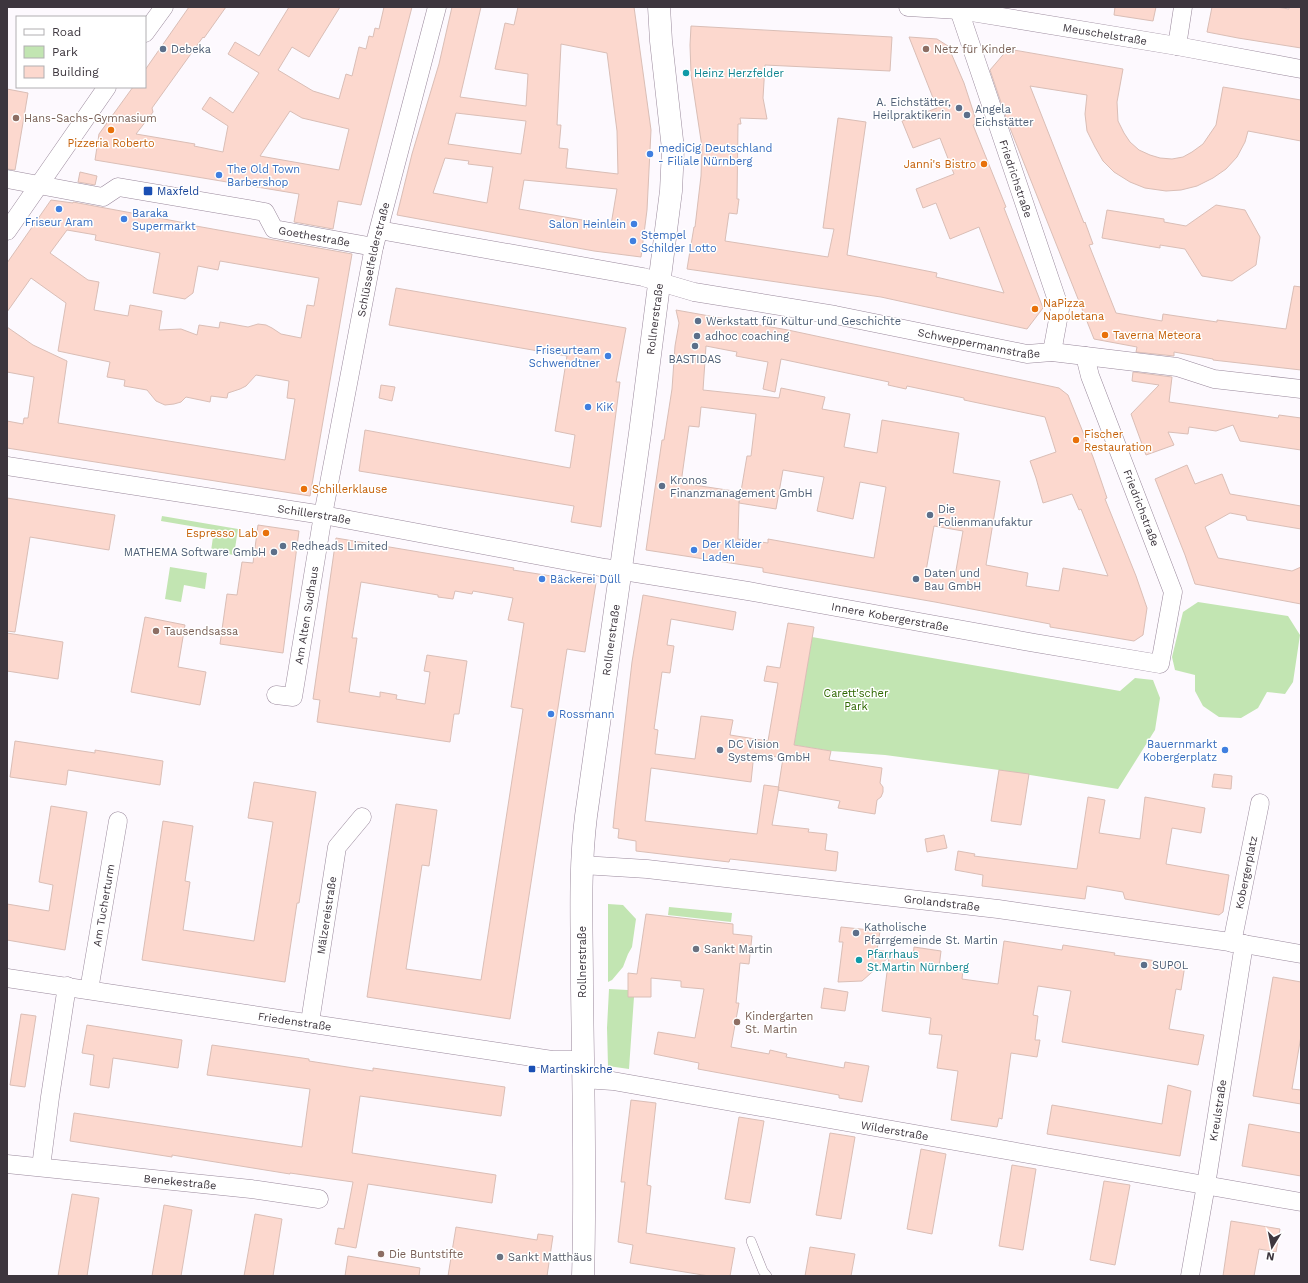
<svg xmlns="http://www.w3.org/2000/svg" width="1308" height="1283" font-family="'Work Sans',sans-serif">
<style>
.green{fill:#c2e5b2}
.building{fill:#fcd8ce;stroke:#dabeb6;fill-rule:evenodd}
.lines{fill:none;stroke-linecap:round;stroke-linejoin:round}
.lane-casing{stroke:#9a899c;stroke-width:10}
.street-casing{stroke:#9a899c;stroke-width:19}
.secondary-casing{stroke:#9a899c;stroke-width:23}
.lane{stroke:#fff;stroke-width:9}
.street{stroke:#fff;stroke-width:18}
.secondary{stroke:#fff;stroke-width:22}
.service-dot{fill:#5c6f8a;stroke:#fff;stroke-width:1.5}
.education-dot{fill:#8d6e63;stroke:#fff;stroke-width:1.5}
.culture-dot{fill:#0f9aa8;stroke:#fff;stroke-width:1.5}
.food-dot{fill:#e8710a;stroke:#fff;stroke-width:1.5}
.shop-dot{fill:#3f7fe0;stroke:#fff;stroke-width:1.5}
.transit-dot{fill:#1a4fb4;stroke:#fff;stroke-width:1.5}
.worship-dot{fill:#6b7280;stroke:#fff;stroke-width:1.5}
.labels{text-anchor:middle;dominant-baseline:central;stroke-width:3;stroke-linejoin:round;paint-order:stroke}
.street-label{font-size:11px;fill:#3d363e;stroke:#fff}
.service-label{font-size:11px;fill:#4e5e75;stroke:#fff;text-anchor:start}
.education-label{font-size:11px;fill:#785e54;stroke:#fff;text-anchor:start}
.culture-label{font-size:11px;fill:#0d838f;stroke:#fff;text-anchor:start}
.food-label{font-size:11px;fill:#c56008;stroke:#fff;text-anchor:start}
.shop-label{font-size:11px;fill:#366cbe;stroke:#fff;text-anchor:start}
.transit-label{font-size:11px;fill:#164399;stroke:#fff;text-anchor:start}
.park-label{font-size:11px;fill:#2f6700;stroke:#fff}
.worship-label{font-size:11px;fill:#5b616d;stroke:#fff;text-anchor:start}
</style>
<rect width="100%" height="100%" fill="#fdf9fe"/>
<path class="green" d="M162 516 238 529 234 555 211 551 214 530 161 521Z
M170 567 207 573 205 589 184 585 181 602 165 599Z
M1198 602 1288 616 1300 635 1293 682 1285 694 1267 692 1258 708 1241 718 1219 717 1203 706 1195 691V675L1175 670 1172 657 1183 612Z
M812 637 1120 691 1135 678 1153 680 1160 698 1155 730 1118 789 999 770 885 755 831 751 794 745Z
M608 904 623 905 636 919 632 947 628 954 623 967 612 980 608 982Z
M669 907 732 913 731 922 668 915Z
M609 989 628 990V997H634L629 1069 608 1066 607 1028Z"/>
<path class="building" d="M189 7H226L204 38 203 37 152 108 153 112 136 134 195 144 194 146 223 152 228 126 202 109 210 97 233 113 259 73 228 54 235 42 259 56 289 7H340L309 57 292 47 278 70 313 91 339 99 346 74 352 76 359 47 366 49 369 36 373 37 375 28 379 29 384 7H412L361 205 338 201 333 229 294 222 299 194 95 160 99 134 133 87H145V70ZM290 111 302 118 349 129 339 170 260 156Z
M452 7H481L460 97 526 106 528 74 495 69 505 23 514 25 518 7H634L651 130 647 210 641 257 594 251 397 215 412 154 439 64ZM561 44 607 53 617 131 618 174 566 168 568 149 559 148 561 125H557ZM456 113 526 121 521 154 448 144ZM445 158 469 161 468 164 493 167 487 203 433 193ZM524 180 617 189 611 225 519 209Z
M1115 7H1156L1153 21 1114 15Z
M1212 7H1276L1289 9V7H1301V48L1238 38 1207 32Z
M691 26 892 37 890 71 765 65 763 98 767 119 740 118 741 124H738L737 199H739L737 214 729 213 725 241 828 257 834 229 823 228 838 118 866 122 847 255 937 273 936 277 1004 293 979 227 950 239 936 203 923 208 916 189 954 174 940 138 913 148 902 121 937 108 909 37 937 39 948 46 964 83 977 123 973 125 1006 207 1004 208 1043 308 1027 329 881 297 687 269 694 227H695L701 176 702 147 691 74 690 45Z
M1008 49 1123 69 1117 102 1118 121 1124 133 1130 142 1139 150 1150 155 1160 158 1172 159 1183 157 1192 152 1203 144 1216 125 1223 87 1301 100V141L1248 131 1245 142 1237 157 1226 169 1213 178 1197 186 1181 190 1166 191 1145 188 1130 182 1114 172 1103 161 1095 147 1087 131 1085 114 1087 95 1030 86 1084 223 1085 222 1093 244 1089 245 1116 313 1162 321 1163 314 1217 322V320L1286 329 1294 286 1301 287V370L1213 360V359L1174 352V356L1136 352 1137 347 1094 339 1008 123 990 70Z
M7 89 28 93 15 170 7 169Z
M80 172 97 176 95 185 78 182Z
M51 200 73 203V202L196 225V226L352 254 310 496 7 448V421L23 424 24 418H28L34 377 7 372V327L33 345 67 361 58 423 285 460 295 399 287 398 289 381 256 375 246 386 240 389 228 393 227 398 211 396 210 402 186 397 181 402 174 404 165 405 156 401 147 390 124 386 125 380 107 377 110 362 58 351 66 303 31 278 7 312V263ZM67 230 96 235 95 240 160 253 153 293 185 299 193 293 198 266 218 270 220 261 319 278 314 306 307 305 301 338 281 334 272 328 266 325 258 324 248 327 220 322 219 328 199 325 197 335 181 329 159 330 162 311 130 305 128 316 94 310 99 282 88 280 50 253Z
M1216 205 1245 210 1260 237 1256 265 1232 281 1202 276 1185 249 1160 245V248L1102 238 1107 210 1164 219V222L1186 226Z
M396 288 626 328 616 382H620L601 527 571 522 574 506 359 471 365 430 570 468 575 435 555 431 567 356 389 325Z
M676 310 788 330 1059 388 1068 395 1093 457 1107 498 1105 499 1136 576 1147 608 1143 635 1134 641 1081 632 1050 627V624L935 602 763 572V568L646 550 662 440H664L672 389 675 346 679 323ZM706 346 737 352 736 356 768 362 763 389 775 392 781 359 889 382 888 385 906 389 907 386 964 398V400L1045 417 1056 452 1030 461 1036 478 1043 503 1072 494 1079 510 1081 509 1108 576 1063 568 1059 591 1026 586 1028 573 986 565 1000 481 953 473 959 433 882 420 877 453 844 447 850 414 822 409 825 397 781 388 779 398 703 390ZM701 407 756 414 751 456H747L739 503 740 492 681 483 689 426 699 427ZM783 470 824 477 817 511 853 519 860 482 886 487 874 558 768 539V543L738 539 739 503 776 509ZM934 526 963 531 955 576 926 571Z
M1133 372 1172 377 1169 402 1278 418 1279 415 1301 418V450L1240 441 1233 425 1216 431 1189 427 1188 434 1168 432 1174 445 1146 455 1131 414 1159 385 1132 381Z
M381 385 395 387 392 401 379 398Z
M1187 465 1195 484 1222 474 1230 494 1301 506V529L1247 520 1246 516 1230 513 1205 527 1218 558 1292 571 1301 567V604L1195 584 1185 555 1155 479Z
M7 498 115 515 109 550 30 537 15 632 7 631Z
M258 525 299 531 283 653 220 644 227 594 237 595 242 562 253 563Z
M336 538 514 568 513 570 596 583 585 652 567 649 510 1019 367 997 396 804 437 810 429 866 422 865 406 969 481 980 523 709 511 707 524 623 508 620 513 598 473 591 472 594 455 591 453 599 438 597V595L361 582 352 638H357L349 692 380 697V692L397 695 396 699 425 704 430 672 424 671 427 655 467 661 459 714H454L450 742 317 722 320 700 313 699Z
M643 595 736 612 733 630 671 619 667 645 674 646 670 673 662 672 654 729 658 730 655 754 695 759 701 716 733 720 730 735 768 741 778 683 764 681 767 666 780 668 788 623 814 627 794 745 831 751 829 760 882 768 880 783 883 787V792L881 797 877 800 875 814 838 808 840 801 778 790 783 758 754 753 751 782 651 768 645 821 757 834 764 785 779 787 772 825 809 829 808 832 827 834 825 850 838 852 836 871 730 859 729 862 636 851V841L618 838 619 829 613 828 615 808 632 662Z
M145 617 185 625 178 667 206 672 200 705 131 692Z
M7 633 63 642 58 679 7 671Z
M15 741 95 753V750L163 761 160 785 68 770 66 785 10 777Z
M999 770 1029 774 1021 825 991 821Z
M1214 774 1232 776 1231 789 1212 787Z
M254 782 316 792 299 903H297L285 982 142 960 163 821 193 826 185 881 190 882 183 930 254 941 273 822 248 818Z
M1088 797 1105 800 1099 833 1140 839 1145 797 1205 808 1201 833 1172 828 1166 864 1229 875 1223 912 1219 915 1125 899 1123 892 1087 886 1085 899 982 886 983 875 955 870 958 851 975 854 974 856 1077 869Z
M51 806 87 812 65 950 7 940V904L49 911 53 885 39 882Z
M944 835 947 848 927 852 925 839Z
M646 914 733 924V934L752 936 749 964 740 963 736 1003H739L731 1047 769 1054 770 1050 787 1054 786 1057 844 1068 845 1062 869 1066 862 1102 839 1098V1095L698 1069 699 1063 654 1054 658 1032 695 1038 704 989 681 987V981L651 978V997H628V973L637 974Z
M841 927 880 931 877 950 913 956 914 947 941 951 939 967 963 970 962 979 998 984 1004 941 1062 950 1063 945 1115 953 1114 955 1185 965 1181 990 1176 989 1169 1029 1204 1035 1198 1065 1062 1042 1071 991 1038 986 1033 1015 1038 1016 1035 1040H1040L1037 1057 1011 1053 1002 1119 999 1118 997 1127 951 1120 958 1071 937 1068 942 1035 929 1034 931 1018 882 1011 889 957 862 981 838 982 843 942H839Z
M1273 977 1301 982V1036L1292 1089 1301 1090V1104L1253 1096Z
M824 988 848 992 845 1011 821 1008Z
M21 1014 36 1016 25 1087 10 1085Z
M87 1025 182 1040 178 1068 113 1058 109 1088 90 1085 94 1055 82 1053Z
M212 1045 309 1059V1061L373 1071V1068L505 1087 501 1116 360 1096 352 1153 496 1175 492 1203 368 1184 356 1248 335 1244 338 1228 344 1229 353 1182 290 1173V1174L172 1155V1157L70 1141 74 1113 302 1147 310 1089 207 1075Z
M1168 1085 1191 1091 1180 1156 1047 1134 1052 1105 1162 1124Z
M631 1100 656 1103 647 1185 651 1186 646 1233 735 1248 730 1276H709L630 1263 633 1245 618 1242 625 1182H621Z
M739 1117 764 1121 750 1203 725 1199Z
M1249 1124 1301 1133V1176L1242 1166Z
M830 1133 855 1137 841 1219 816 1215Z
M921 1149 946 1154 932 1234 907 1229Z
M1012 1165 1036 1169 1023 1250 999 1246Z
M1104 1181 1130 1185 1115 1265 1090 1260Z
M72 1194 99 1198 87 1276H58Z
M164 1205 192 1210 181 1276H152Z
M255 1214 282 1219 273 1276H244Z
M1231 1221 1280 1229 1276 1252 1259 1249 1254 1276H1223Z
M456 1227 537 1240 538 1234 553 1236 547 1276H448Z
M810 1247 855 1254 851 1276H805Z
M348 1256 420 1268 419 1276H345Z"/>
<g class="lines">
<g class="lane-casing">
<path id="lane" d="M751 1241 763 1271 767 1276"/>
</g>
<g class="street-casing">
<g id="street">
<path id="s1" d="M908 7 959 10 1177 46 1301 69"/>
<path id="s2" d="M959 7V10L1060 309 1052 352"/>
<path d="M145 33 164 7"/>
<path d="M1177 46 1183 7"/>
<path id="s3" d="M7 179 103 197 118 187 265 212 274 229 374 247"/>
<path id="s4" d="M379 230 643 277 694 292 835 315 1027 354 1052 352 1177 367 1214 379 1301 389"/>
<path d="M7 231 107 87"/>
<path id="s5" d="M7 466 323 515 605 568 748 591 1035 643 1160 664 1173 592 1090 376 1085 356"/>
<path id="s6" d="M276 695 293 697 323 515 374 247 437 7"/>
<path id="s7" d="M582 865 647 869 998 909 1244 944 1301 954"/>
<path id="s8" d="M1232 943 1260 803"/>
<path id="s9" d="M7 978 552 1060H583"/>
<path id="s10" d="M89 990 118 821"/>
<path id="s11" d="M310 1022 337 847 362 817"/>
<path id="s12" d="M583 1079 613 1081 1301 1202"/>
<path id="s13" d="M7 1164 251 1189 319 1199"/>
<path d="M41 1167 50 1097 67 986"/>
<path id="s14" d="M1190 1276 1206 1185 1244 944"/>
</g>
</g>
<g class="secondary-casing">
<g id="secondary">
<path id="s15" d="M583 1276C586 1179 583 1082 582 985 582 929 579 872 586 816L640 433 671 191 673 149 661 41 659 7"/>
</g>
</g>
<use href="#lane" class="lane"/>
<use href="#street" class="street"/>
<use href="#secondary" class="secondary"/>
</g>
<g class="service-dot">
<circle cx="163" cy="49" r="4"/>
<circle cx="959" cy="108" r="4"/>
<circle cx="967" cy="115" r="4"/>
<circle cx="698" cy="321" r="4"/>
<circle cx="697" cy="336" r="4"/>
<circle cx="695" cy="346" r="4"/>
<circle cx="662" cy="486" r="4"/>
<circle cx="930" cy="515" r="4"/>
<circle cx="283" cy="546" r="4"/>
<circle cx="274" cy="552" r="4"/>
<circle cx="916" cy="579" r="4"/>
<circle cx="720" cy="750" r="4"/>
<circle cx="856" cy="933" r="4"/>
<circle cx="1144" cy="965" r="4"/>
</g>
<g class="education-dot">
<circle cx="926" cy="49" r="4"/>
<circle cx="16" cy="118" r="4"/>
<circle cx="156" cy="631" r="4"/>
<circle cx="737" cy="1022" r="4"/>
<circle cx="381" cy="1254" r="4"/>
</g>
<g class="culture-dot">
<circle cx="686" cy="73" r="4"/>
<circle cx="859" cy="960" r="4"/>
</g>
<g class="food-dot">
<circle cx="111" cy="130" r="4"/>
<circle cx="984" cy="164" r="4"/>
<circle cx="1035" cy="309" r="4"/>
<circle cx="1105" cy="335" r="4"/>
<circle cx="1076" cy="440" r="4"/>
<circle cx="304" cy="489" r="4"/>
<circle cx="266" cy="533" r="4"/>
</g>
<g class="shop-dot">
<circle cx="650" cy="154" r="4"/>
<circle cx="219" cy="175" r="4"/>
<circle cx="59" cy="209" r="4"/>
<circle cx="124" cy="219" r="4"/>
<circle cx="634" cy="224" r="4"/>
<circle cx="633" cy="241" r="4"/>
<circle cx="608" cy="356" r="4"/>
<circle cx="588" cy="407" r="4"/>
<circle cx="694" cy="550" r="4"/>
<circle cx="542" cy="579" r="4"/>
<circle cx="551" cy="714" r="4"/>
<circle cx="1225" cy="750" r="4"/>
</g>
<g class="transit-dot">
<rect x="143" y="186" width="10" height="10" rx="2"/>
<rect x="528" y="1065" width="8" height="8" rx="2"/>
</g>
<g class="worship-dot">
<circle cx="696" cy="949" r="4"/>
<circle cx="500" cy="1257" r="4"/>
</g>
<g class="labels">
<g class="street-label">
<text stroke="none"><textPath href="#s1" startOffset="199">Meuschelstraße</textPath></text>
<text stroke="none"><textPath href="#s2" startOffset="181">Friedrichstraße</textPath></text>
<text stroke="none"><textPath href="#s3" startOffset="325">Goethestraße</textPath></text>
<text stroke="none"><textPath href="#s6" startOffset="462">Schlüsselfelderstraße</textPath></text>
<text stroke="none"><textPath href="#s15" startOffset="962">Rollnerstraße</textPath></text>
<text stroke="none"><textPath href="#s4" startOffset="611">Schweppermannstraße</textPath></text>
<text transform="translate(1141 508) rotate(69)">Friedrichstraße</text>
<text stroke="none"><textPath href="#s5" startOffset="311">Schillerstraße</textPath></text>
<text stroke="none"><textPath href="#s6" startOffset="100">Am Alten Sudhaus</textPath></text>
<text stroke="none"><textPath href="#s5" startOffset="896">Innere Kobergerstraße</textPath></text>
<text stroke="none"><textPath href="#s15" startOffset="638">Rollnerstraße</textPath></text>
<text stroke="none"><textPath href="#s8" startOffset="72">Kobergerplatz</textPath></text>
<text stroke="none"><textPath href="#s7" startOffset="362">Grolandstraße</textPath></text>
<text stroke="none"><textPath href="#s10" startOffset="86">Am Tucherturm</textPath></text>
<text stroke="none"><textPath href="#s11" startOffset="108">Mälzereistraße</textPath></text>
<text transform="translate(582 962) rotate(-90)">Rollnerstraße</text>
<text stroke="none"><textPath href="#s9" startOffset="291">Friedenstraße</textPath></text>
<text stroke="none"><textPath href="#s14" startOffset="168">Kreulstraße</textPath></text>
<text stroke="none"><textPath href="#s12" startOffset="316">Wilderstraße</textPath></text>
<text stroke="none"><textPath href="#s13" startOffset="174">Benekestraße</textPath></text>
</g>
<g class="service-label">
<text x="171" y="49">Debeka</text>
<text x="951" y="102" text-anchor="end">A. Eichstätter,<tspan x="951" dy="13">Heilpraktikerin</tspan></text>
<text x="975" y="109">Angela<tspan x="975" dy="13">Eichstätter</tspan></text>
<text x="706" y="321">Werkstatt für Kultur und Geschichte</text>
<text x="705" y="336">adhoc coaching</text>
<text x="695" y="359" text-anchor="middle">BASTIDAS</text>
<text x="670" y="480">Kronos<tspan x="670" dy="13">Finanzmanagement GmbH</tspan></text>
<text x="938" y="509">Die<tspan x="938" dy="13">Folienmanufaktur</tspan></text>
<text x="291" y="546">Redheads Limited</text>
<text x="266" y="552" text-anchor="end">MATHEMA Software GmbH</text>
<text x="924" y="573">Daten und<tspan x="924" dy="13">Bau GmbH</tspan></text>
<text x="728" y="744">DC Vision<tspan x="728" dy="13">Systems GmbH</tspan></text>
<text x="864" y="927">Katholische<tspan x="864" dy="13">Pfarrgemeinde St. Martin</tspan></text>
<text x="1152" y="965">SUPOL</text>
</g>
<g class="education-label">
<text x="934" y="49">Netz für Kinder</text>
<text x="24" y="118">Hans-Sachs-Gymnasium</text>
<text x="164" y="631">Tausendsassa</text>
<text x="745" y="1016">Kindergarten<tspan x="745" dy="13">St. Martin</tspan></text>
<text x="389" y="1254">Die Buntstifte</text>
</g>
<g class="culture-label">
<text x="694" y="73">Heinz Herzfelder</text>
<text x="867" y="954">Pfarrhaus<tspan x="867" dy="13">St.Martin Nürnberg</tspan></text>
</g>
<g class="food-label">
<text x="111" y="143" text-anchor="middle">Pizzeria Roberto</text>
<text x="976" y="164" text-anchor="end">Janni's Bistro</text>
<text x="1043" y="303">NaPizza<tspan x="1043" dy="13">Napoletana</tspan></text>
<text x="1113" y="335">Taverna Meteora</text>
<text x="1084" y="434">Fischer<tspan x="1084" dy="13">Restauration</tspan></text>
<text x="312" y="489">Schillerklause</text>
<text x="258" y="533" text-anchor="end">Espresso Lab</text>
</g>
<g class="shop-label">
<text x="658" y="148">mediCig Deutschland<tspan x="658" dy="13">- Filiale Nürnberg</tspan></text>
<text x="227" y="169">The Old Town<tspan x="227" dy="13">Barbershop</tspan></text>
<text x="132" y="213">Baraka<tspan x="132" dy="13">Supermarkt</tspan></text>
<text x="59" y="222" text-anchor="middle">Friseur Aram</text>
<text x="626" y="224" text-anchor="end">Salon Heinlein</text>
<text x="641" y="235">Stempel<tspan x="641" dy="13">Schilder Lotto</tspan></text>
<text x="600" y="350" text-anchor="end">Friseurteam<tspan x="600" dy="13">Schwendtner</tspan></text>
<text x="596" y="407">KiK</text>
<text x="702" y="544">Der Kleider<tspan x="702" dy="13">Laden</tspan></text>
<text x="550" y="579">Bäckerei Düll</text>
<text x="559" y="714">Rossmann</text>
<text x="1217" y="744" text-anchor="end">Bauernmarkt<tspan x="1217" dy="13">Kobergerplatz</tspan></text>
</g>
<g class="transit-label">
<text x="157" y="191">Maxfeld</text>
<text x="540" y="1069">Martinskirche</text>
</g>
<g class="park-label">
<text x="856" y="693">Carett'scher<tspan x="856" dy="13">Park</tspan></text>
</g>
<g class="worship-label">
<text x="704" y="949">Sankt Martin</text>
<text x="508" y="1257">Sankt Matthäus</text>
</g>
</g>
<rect width="1308" height="1283" fill="none" stroke="#3d363e" stroke-width="16"/>
<rect x="16" y="16" width="130" height="72" fill="#ffffff" stroke="#b1afb2"/>
<rect x="24" y="29" width="20" height="6" fill="#ffffff" stroke="#b1afb2"/>
<text x="52" y="36" font-size="12" fill="#3d363e">Road</text>
<rect x="24" y="46" width="20" height="12" fill="#c2e5b2" stroke="#b1afb2"/>
<text x="52" y="56" font-size="12" fill="#3d363e">Park</text>
<rect x="24" y="66" width="20" height="12" fill="#fcd8ce" stroke="#b1afb2"/>
<text x="52" y="76" font-size="12" fill="#3d363e">Building</text>
<g transform="translate(1272 1247) rotate(190)" stroke="#ffffff" stroke-width="3" paint-order="stroke">
<path d="M0-3L7 15L0 10L-7 15Z" fill="#3d363e"/>
<text y="-6" font-size="11" font-weight="bold" text-anchor="middle" fill="#3d363e">N</text>
</g>
</svg>
